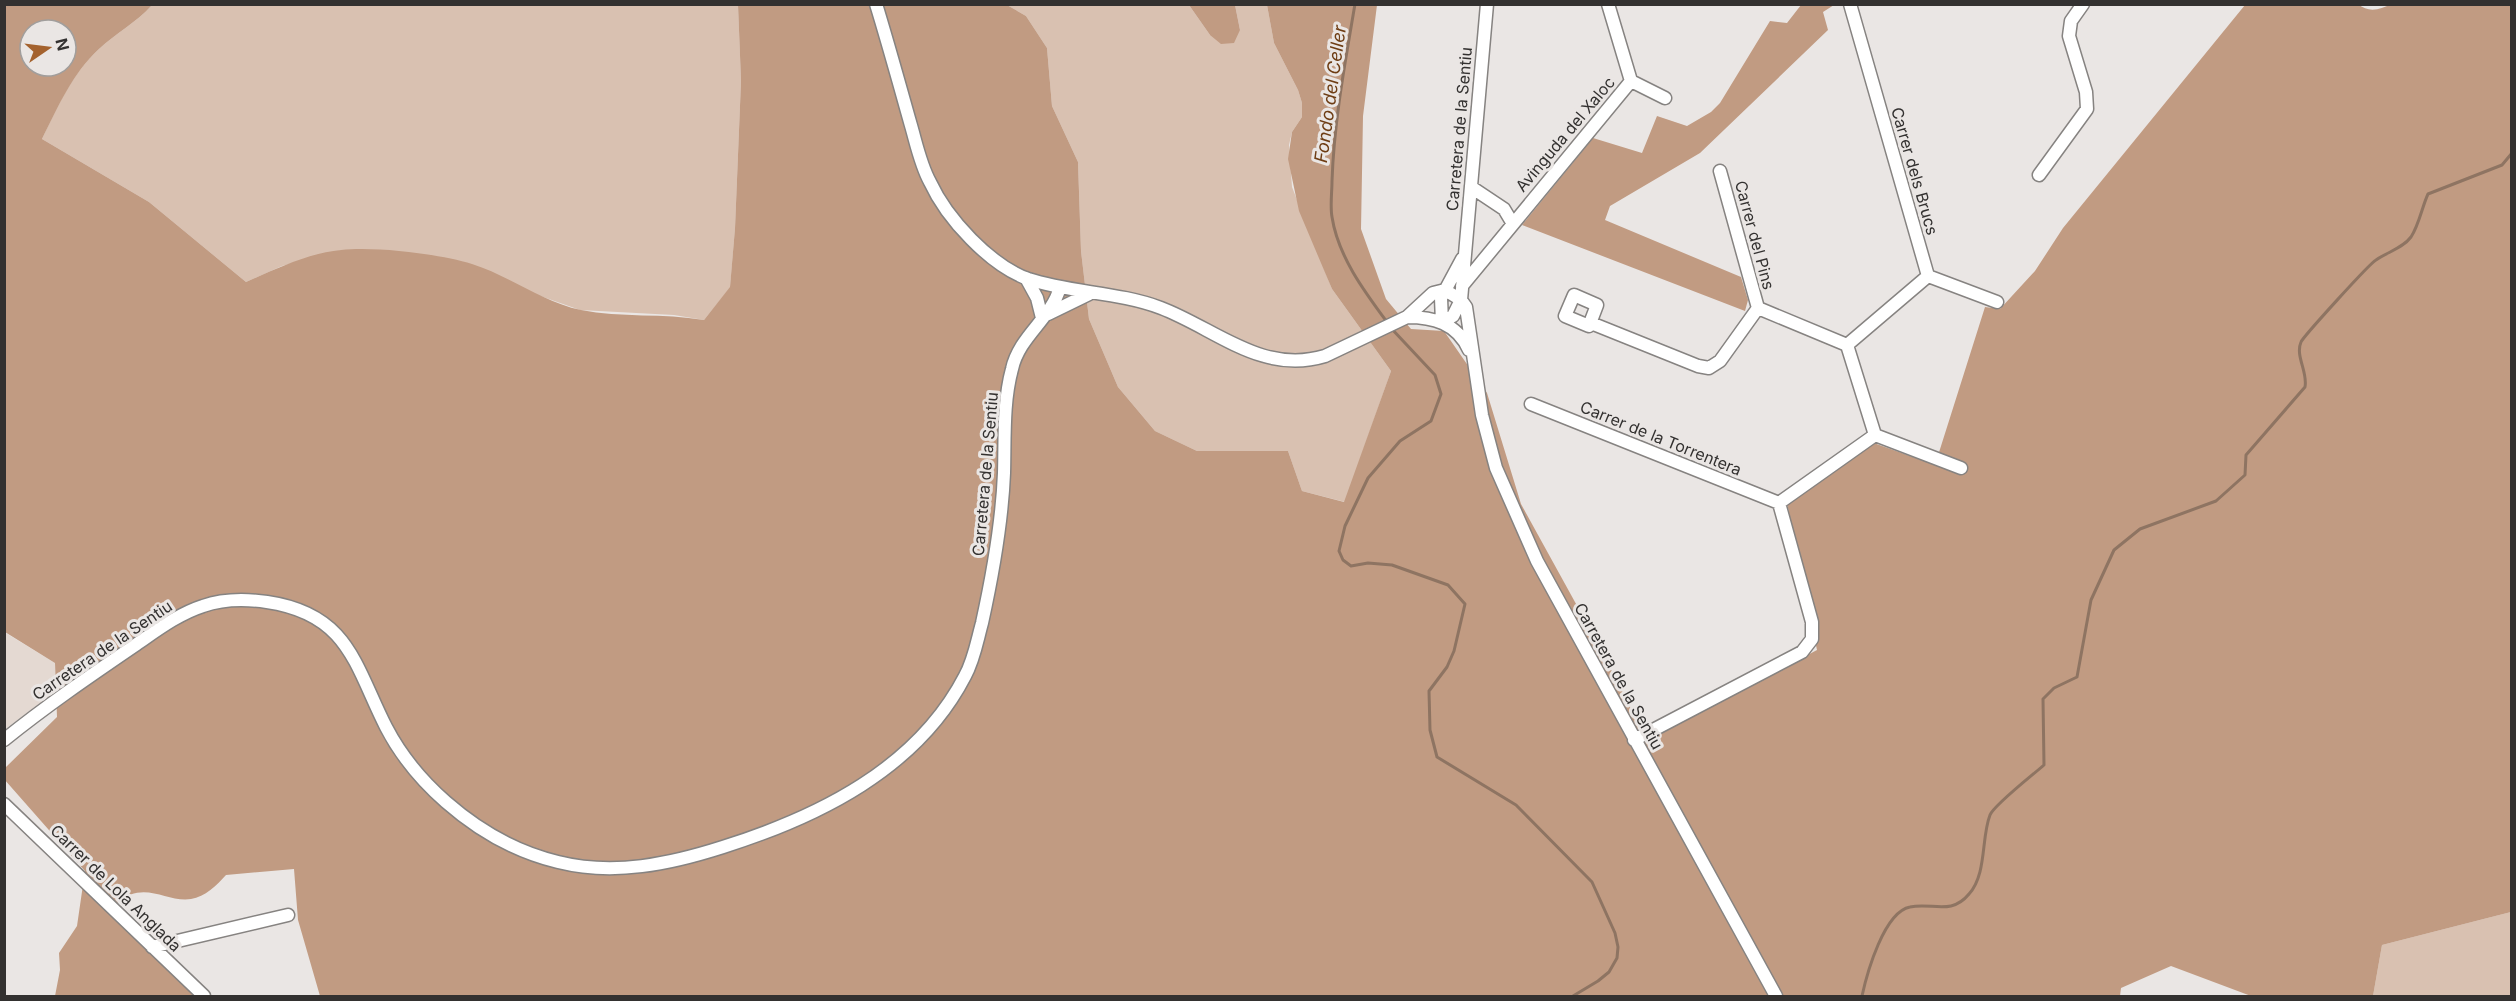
<svg xmlns="http://www.w3.org/2000/svg" width="2516" height="1001" font-family="Inter,sans-serif">
<style>
.built{fill:#e4d9d2}
.green{fill:#d9c1b1}
.forest{fill:#c19b82;fill-rule:evenodd}
.lines{fill:none;stroke-linecap:round;stroke-linejoin:round}
.stream{stroke:#8e7462;stroke-width:3}
.street-casing{stroke:#868381;stroke-width:15}
.street{stroke:#fff;stroke-width:12}
.labels{text-anchor:middle;dominant-baseline:central;stroke-width:6;stroke-linejoin:round;paint-order:stroke}
.street-label{font-size:16px;fill:#333130;stroke:#eae6e4}
.water-label{font-size:18px;font-style:italic;fill:#6e3d14;stroke:#eae6e4}
</style>
<rect width="100%" height="100%" fill="#eae6e4"/>
<path class="built" d="M4 632 55 663 56 692 5 729Z"/>
<path class="green" d="M152 5H738L741 81 735 228 730 288 704 320 674 315 580 310 529 292 342 250 282 266 246 282 149 202 42 139C57 107 72 74 99 49 116 33 136 23 152 5Z
M1007 5H1189L1210 35 1240 30 1235 5H1267L1274 43 1298 90 1302 103V117L1292 132 1289 145 1292 187 1332 289 1391 371 1345 502 1302 491 1288 451H1197L1155 431 1118 387 1089 319 1081 251 1078 162 1052 106 1047 48 1026 16Z
M2511 912V996H2373L2382 945Z"/>
<path class="forest" d="M2358 4C2368 13 2380 10 2391 4L2511 5V912L2382 945 2373 996H2251L2171 966 2121 988 2120 996H320L298 920 294 869 226 875C217 885 205 897 191 899 167 903 144 879 117 903L155 954 196 996H55L60 970 59 953 77 926 85 871 4 779 5 768 57 717 55 663 5 632 4 5H152C136 23 116 33 99 49 72 74 58 107 42 139L149 202 246 282C276 269 308 253 341 250 375 246 440 254 472 264 510 276 542 302 581 310 621 318 663 313 704 320L730 287 735 228 741 81 738 5H1007L1026 16 1047 48 1052 106 1078 162 1081 251 1089 319 1118 387 1155 431 1197 451H1288L1302 491 1344 502 1391 371 1332 289 1299 211 1288 159 1292 132 1302 117V103L1298 90 1274 43 1267 5H1377L1363 116 1361 229 1386 299 1411 329 1444 331 1487 393 1521 504 1597 642 1647 740 1817 650 1787 503 1871 442 1935 465 1985 307 2000 309 2035 271 2063 228 2245 5ZM30 30H66V66H30Z
M1189 5H1235L1240 30 1234 43 1221 44 1210 35Z
M1801 5H1834L1823 12 1828 30 1700 153 1610 206 1605 220 1741 277 1748 300 1745 311 1522 225 1593 138 1642 153 1657 116 1687 126 1711 112 1720 103 1770 21 1787 23Z"/>
<g class="lines">
<path class="stream" d="M1355 4C1345 63 1334 121 1332 181 1332 192 1330 206 1332 217 1338 256 1364 291 1387 322
M1390 327 1435 375 1441 394 1431 421 1400 441 1368 478 1345 526 1339 551 1343 560 1351 566 1368 563 1392 565 1448 585 1465 604 1454 651 1447 667 1429 691 1430 730 1437 757 1516 805 1592 882 1615 933 1618 947 1617 958 1609 972 1598 981 1573 996
M1862 996C1867 973 1884 912 1910 907 1932 902 1951 916 1969 894 1987 874 1981 838 1990 815 1994 805 2034 774 2044 765L2043 699 2054 688 2077 677 2091 600 2114 550 2140 529 2216 501 2245 475 2246 455 2305 387C2308 372 2295 356 2301 342 2303 337 2369 264 2376 260 2387 252 2402 249 2411 237 2419 225 2422 207 2428 194L2502 165 2512 153"/>
<g class="street-casing">
<path id="street" d="M876 4C888 43 899 83 910 122 916 142 920 164 930 182 947 219 990 265 1028 279 1071 293 1119 292 1161 308 1216 329 1262 375 1325 356L1407 317 1433 293 1445 290
M1850 4 1928 276
M1631 81 1665 98
M1720 171 1758 308
M2039 175 2087 109 2086 92 2069 36 2071 21 2083 4
M1471 187 1504 209 1513 224
M1928 276 1997 302
M1026 278 1037 298 1042 318
M1462 286 1631 81 1608 4
M1445 290 1461 300 1466 307 1482 415 1496 468 1537 561 1776 996
M1574 295 1597 305 1589 326 1565 316Z
M1758 308 1847 345
M1048 314 1089 294
M1407 317C1433 317 1457 323 1469 350
M1442 322 1453 316 1461 300 1487 4
M1442 322 1441 298 1462 259
M1591 323 1698 366 1709 368 1720 361 1758 308
M1531 404 1779 503
M1875 435 1961 468
M4 740C46 706 90 676 134 646 156 631 178 614 203 606 223 599 246 599 267 602 349 614 355 666 386 727 401 756 422 781 446 802 478 830 516 852 558 862 614 876 670 864 723 847 818 817 917 769 965 676 974 660 977 641 982 623 993 573 1002 523 1004 473 1005 438 1003 402 1012 369 1019 336 1052 318 1060 287
M1634 740 1802 652 1812 639V622L1779 503 1875 435 1847 345 1928 276
M4 804 204 996
M152 947 288 915"/>
</g>
<use href="#street" class="street"/>
</g>
<g class="labels">
<g class="street-label">
<text transform="translate(1459 129) rotate(-85)">Carretera de la Sentiu</text>
<text transform="translate(1565 134) rotate(-50)">Avinguda del Xaloc</text>
<text transform="translate(1915 171) rotate(74)">Carrer dels Brucs</text>
<text transform="translate(1755 235) rotate(75)">Carrer del Pins</text>
<text transform="translate(1661 438) rotate(22)">Carrer de la Torrentera</text>
<text transform="translate(985 474) rotate(-85)">Carretera de la Sentiu</text>
<text transform="translate(102 650) rotate(-34)">Carretera de la Sentiu</text>
<text transform="translate(1619 676) rotate(61)">Carretera de la Sentiu</text>
<text transform="translate(116 888) rotate(44)">Carrer de Lola Anglada</text>
</g>
<g class="water-label">
<text transform="translate(1330 94) rotate(-82)">Fondo del Celler</text>
</g>
</g>
<rect width="2516" height="1001" fill="none" stroke="#333130" stroke-width="12"/>
<g transform="translate(48 48) rotate(76)"><circle r="28" fill="#eae6e4" stroke="#a19e9c" stroke-width="1.5"/>
<path d="M0-4.5L10 22L0 15L-10 22Z" fill="#a4622e"/>
<text y="-9" font-size="16" font-weight="bold" text-anchor="middle" fill="#333130">N</text>
</g>
</svg>
